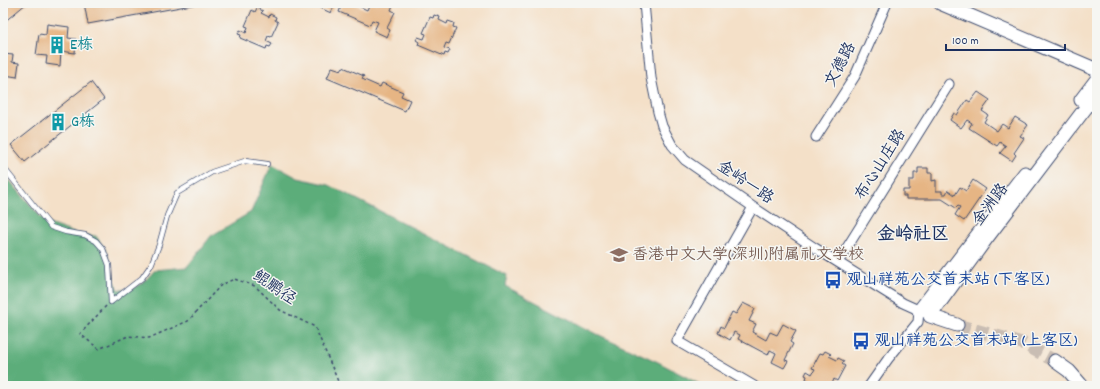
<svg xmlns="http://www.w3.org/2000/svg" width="1100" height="389" font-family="Dekko,'LXGW WenKai TC',sans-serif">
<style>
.forest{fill:#5cad7a;stroke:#3c6e6c}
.building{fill:#e6b584}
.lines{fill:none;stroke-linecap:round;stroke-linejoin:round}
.secondary-tunnel{stroke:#c9bdb3;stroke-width:13;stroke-dasharray:13 6;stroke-linecap:butt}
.lane-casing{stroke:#3c4a6e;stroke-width:6}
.street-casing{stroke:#3c4a6e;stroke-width:11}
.secondary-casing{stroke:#3c4a6e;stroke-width:15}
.path{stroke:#3c4a6e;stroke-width:1.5;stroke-dasharray:3 3;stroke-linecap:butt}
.lane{stroke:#fff;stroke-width:4.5}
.street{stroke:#fff;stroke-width:9}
.secondary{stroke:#fff;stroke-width:13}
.labels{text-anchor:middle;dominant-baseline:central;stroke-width:3;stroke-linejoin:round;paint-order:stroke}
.culture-label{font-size:16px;fill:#0d838f;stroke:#f6f6f2;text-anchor:start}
.street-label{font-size:16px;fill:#1b2f5e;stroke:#f6f6f2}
.education-label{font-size:16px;fill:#785e54;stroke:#f6f6f2;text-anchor:start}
.transit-label{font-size:16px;fill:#164399;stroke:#f6f6f2;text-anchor:start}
.quarter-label{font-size:18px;font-weight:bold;fill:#1b2f5e;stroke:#f6f6f2}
</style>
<rect width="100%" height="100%" fill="#f6f6f2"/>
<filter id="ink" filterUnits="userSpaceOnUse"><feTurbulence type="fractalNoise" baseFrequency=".025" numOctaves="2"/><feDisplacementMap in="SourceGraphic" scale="8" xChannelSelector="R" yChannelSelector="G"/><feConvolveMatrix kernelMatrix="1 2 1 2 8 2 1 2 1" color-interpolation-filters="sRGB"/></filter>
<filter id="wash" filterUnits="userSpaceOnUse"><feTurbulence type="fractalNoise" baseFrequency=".012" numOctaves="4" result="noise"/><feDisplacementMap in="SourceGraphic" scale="16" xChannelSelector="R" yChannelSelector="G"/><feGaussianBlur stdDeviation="0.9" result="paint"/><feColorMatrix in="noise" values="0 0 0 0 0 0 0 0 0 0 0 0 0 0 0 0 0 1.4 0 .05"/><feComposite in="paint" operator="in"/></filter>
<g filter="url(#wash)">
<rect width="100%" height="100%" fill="#f4e0c8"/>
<path class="forest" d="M272 164 298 178 329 185 507 276 505 286 597 334 658 362 703 386H3V173L46 223 77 234 96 236 107 252 114 280 119 290C137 291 144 282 155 270L187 267 211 236 251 212Z"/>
<g id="blocks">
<path class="building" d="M3 3H27L3 23Z
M84 3H197V4L88 24Z
M320 3H352L367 10 370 3 377 4 378 3H394L391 10 395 12 387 28 390 30 387 37 374 31 378 22 372 20 370 25 339 12 341 7 335 4 331 13 318 7Z
M257 8 263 11 261 13 269 17 270 14 276 17 275 20 278 22 271 37 268 36 266 41 272 44 270 47 267 46 266 49 240 38 241 35 238 34 240 30 246 33 248 27 245 26 252 10 255 12Z
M434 15 440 17 439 20 447 24 448 21 454 23 453 27 456 28 449 44 446 43 444 48 450 50 448 54 445 53 444 56 418 45 419 42 416 40 418 37 424 39 426 34 423 33 430 17 433 18Z
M47 24 69 27 68 38 76 39 75 53 61 51 60 66 46 64 47 56 36 55 39 34 46 35Z
M3 54 13 55 12 62 19 63 17 77 5 75 3 80Z
M332 67 341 70 343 67 364 76 362 79 380 87 382 83 403 92 401 96 410 100 405 111 327 78Z
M91 82 104 99 25 162 11 145Z
M978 92 990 100 982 111 988 115 984 122 997 131 1002 124 1008 128 1015 117 1028 125 1020 136 1024 138 1014 153 1016 155 1012 161 1000 153 1006 146 1000 142 997 146 969 128 972 123 967 120 961 128 950 120 954 113 957 115 967 100 970 102Z
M918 168H928V173H932V181L936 180V191H942V194H946L948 190 955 195 960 187 966 191 973 180 986 189 964 221 955 215 960 207 958 206 956 208 942 199H906V196H903V190H909V180H914V173H918Z
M743 303 755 309 749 321 756 324 752 332 766 340 770 332 777 335 783 324 796 331 790 342 793 344 785 360 788 361 784 368 772 362 776 353 770 350 768 355 738 339 740 335 734 332 730 340 718 333 721 326 724 328 732 312 736 314Z
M825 351 831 354 829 356 837 360 838 358 844 361 842 364 845 366 837 381 834 379 832 384 835 386H819L806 379 807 376 805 375 807 371 812 374 815 369 812 368 820 353 823 354Z"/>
</g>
</g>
<g filter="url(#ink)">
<use href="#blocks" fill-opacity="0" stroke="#3c4a6e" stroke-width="1"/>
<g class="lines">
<path class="secondary-tunnel" d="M957 325 1022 343 1055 361"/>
<g class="lane-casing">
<path id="lane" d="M3 167 51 227 66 232 85 235 96 241 103 249 109 265 111 302
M111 302 142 278 151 265 159 245 167 216 177 193 212 172 245 161 267 164"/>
</g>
<g class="street-casing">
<path id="street" d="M644 3 651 78 658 112 662 126 672 145 685 160 753 207 815 248 903 303 925 313
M816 137 855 76 887 3
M753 207 677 341 754 386
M838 262 949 84
M869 386 888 359 918 322 919 311"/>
</g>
<g class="secondary-casing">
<path id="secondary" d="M940 3 1097 70
M1081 100 1097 79
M919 311 1025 173
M957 325 930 316 986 239 1097 93
M1055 361 1069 371 1082 386"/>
</g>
<path class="path" d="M106 306 80 334 99 349 128 336 149 338 188 321 221 285 234 279 255 286 280 310 315 327 340 386"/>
<use href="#lane" class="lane"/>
<use href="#street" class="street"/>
<use href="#secondary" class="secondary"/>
</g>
</g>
<defs>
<g id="building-bare" transform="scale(1.38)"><path d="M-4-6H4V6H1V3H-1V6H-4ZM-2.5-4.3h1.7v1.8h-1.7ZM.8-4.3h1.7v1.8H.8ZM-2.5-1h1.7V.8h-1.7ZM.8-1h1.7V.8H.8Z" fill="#0f9aa8" stroke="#f6f6f2" stroke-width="2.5" paint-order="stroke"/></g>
<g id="school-bare" transform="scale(1.38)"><path d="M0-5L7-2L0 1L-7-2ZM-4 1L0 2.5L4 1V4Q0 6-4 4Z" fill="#8d6e63" stroke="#f6f6f2" stroke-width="2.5" paint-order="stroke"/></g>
<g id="bus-bare" transform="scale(1.38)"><path d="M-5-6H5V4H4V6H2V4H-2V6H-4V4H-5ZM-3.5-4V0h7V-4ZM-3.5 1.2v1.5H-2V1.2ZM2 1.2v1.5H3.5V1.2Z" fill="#1a4fb4" stroke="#f6f6f2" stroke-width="2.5" paint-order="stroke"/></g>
</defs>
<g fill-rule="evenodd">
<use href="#building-bare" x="57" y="45"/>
<use href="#building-bare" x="58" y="122"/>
<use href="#school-bare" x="619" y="255"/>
<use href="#bus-bare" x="833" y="280"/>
<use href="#bus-bare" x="861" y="341"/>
</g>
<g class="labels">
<g class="culture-label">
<text x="70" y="45">E栋</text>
<text x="71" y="122">G栋</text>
</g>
<g class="street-label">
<text transform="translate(841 65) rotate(-62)">文德路</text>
<text transform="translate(881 165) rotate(-58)">布心山庄路</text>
<text transform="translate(745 183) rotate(34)">金岭一路</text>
<text transform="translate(991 205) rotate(-53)">金洲路</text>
<text transform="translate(274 288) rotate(34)">鲲鹏径</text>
</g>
<g class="education-label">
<text x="632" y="255">香港中文大学(深圳)附属礼文学校</text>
</g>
<g class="transit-label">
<text x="846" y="280">观山祥苑公交首末站 (下客区)</text>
<text x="874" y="341">观山祥苑公交首末站 (上客区)</text>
</g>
<g class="quarter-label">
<text x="913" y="235">金岭社区</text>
</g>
</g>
<rect width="1100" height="389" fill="none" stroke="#f6f6f2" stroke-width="16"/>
<path d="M946 44v6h119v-6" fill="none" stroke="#1b2f5e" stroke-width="2"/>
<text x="952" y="44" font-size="12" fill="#1b2f5e" stroke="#f6f6f2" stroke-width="3" paint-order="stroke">100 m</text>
</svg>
